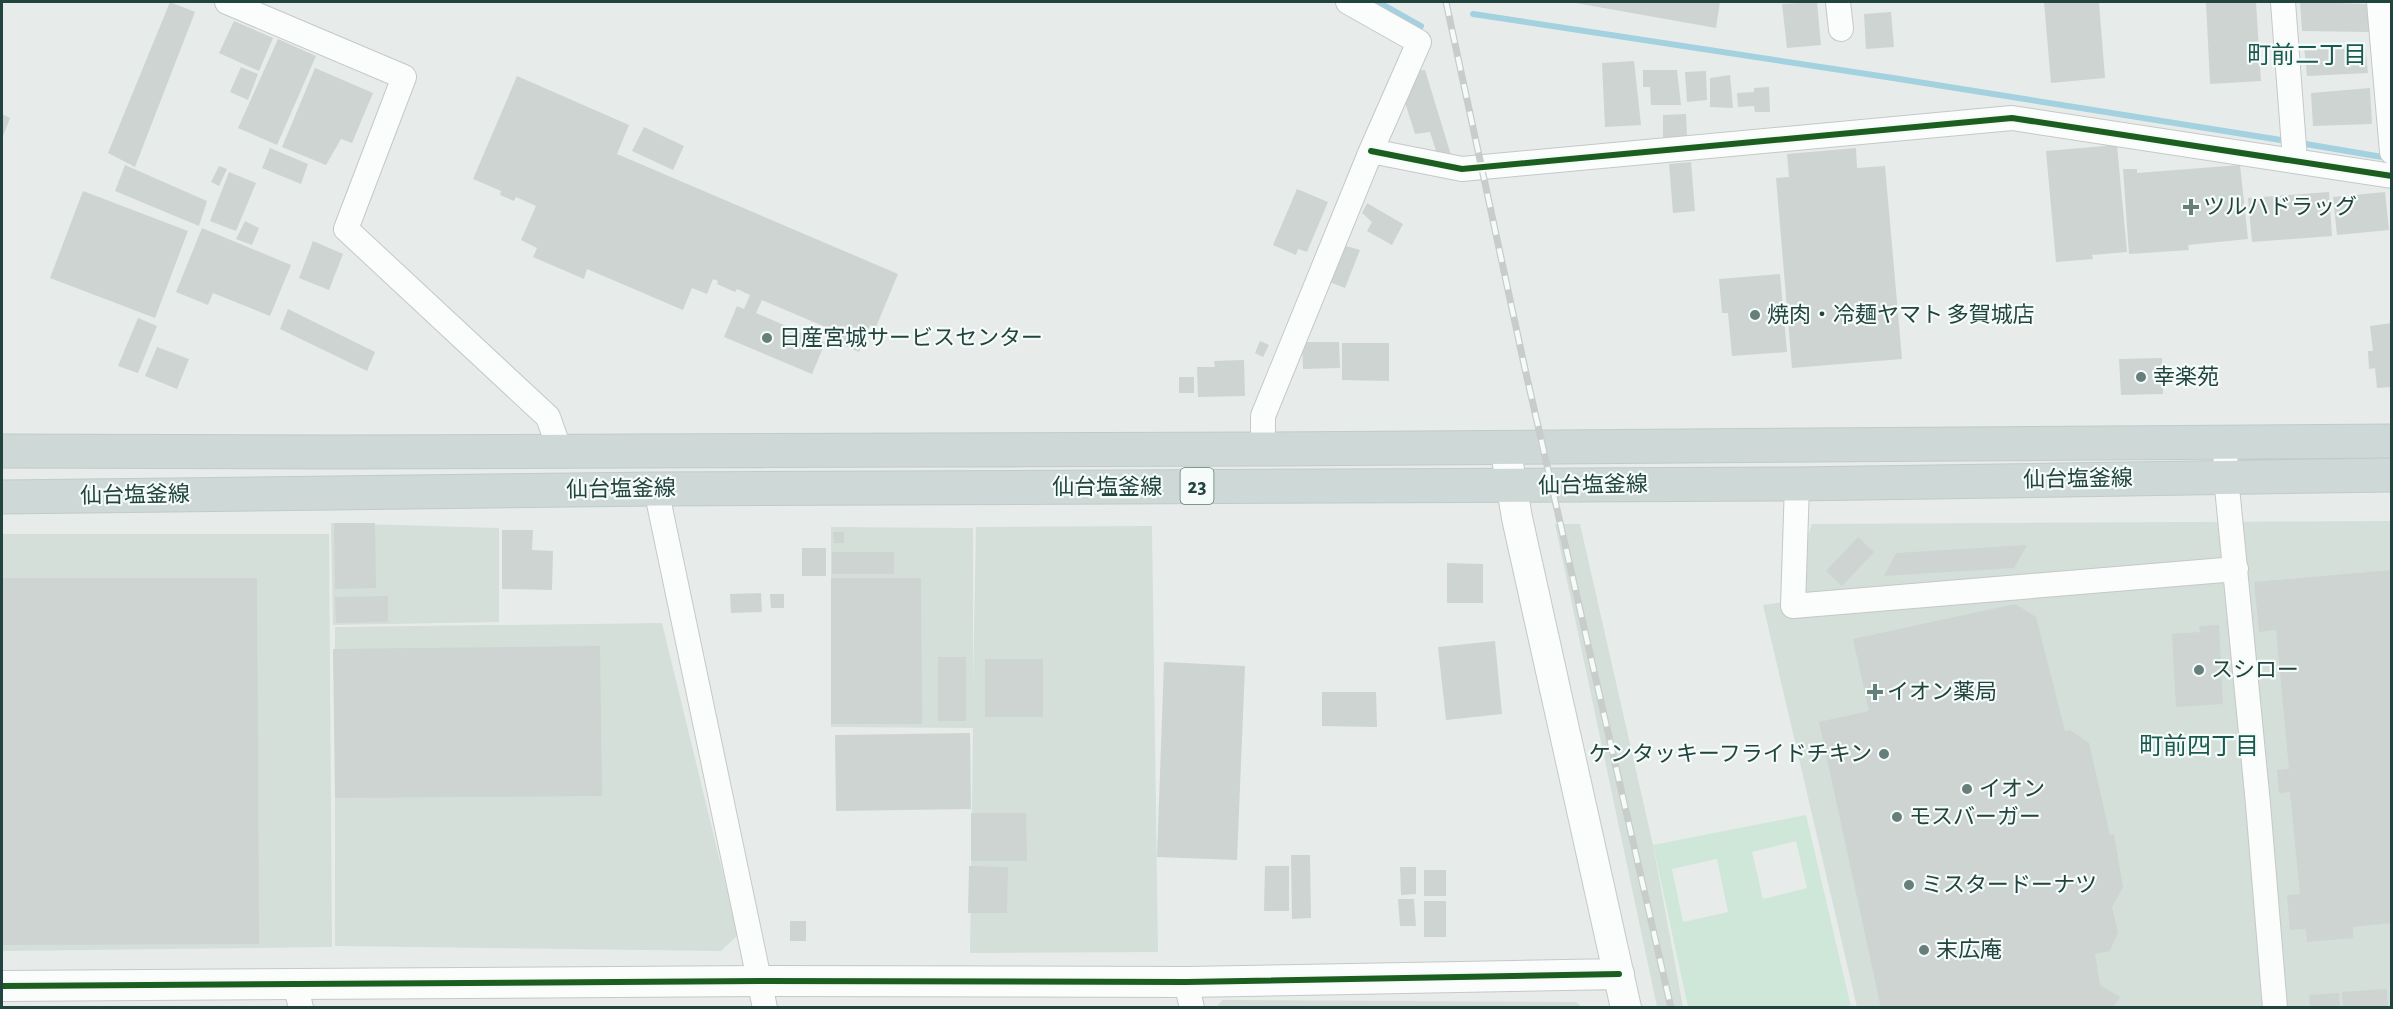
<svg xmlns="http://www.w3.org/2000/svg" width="2393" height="1009" font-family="'Alegreya Sans','Noto Sans JP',sans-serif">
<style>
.built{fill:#d4dfda}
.green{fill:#cfe7d8;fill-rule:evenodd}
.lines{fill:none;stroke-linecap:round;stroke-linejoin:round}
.stream{stroke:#a3d1df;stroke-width:6}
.building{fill:#cdd4d2}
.minor-casing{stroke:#c4c9c8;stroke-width:26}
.tertiary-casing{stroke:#c4c9c8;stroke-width:32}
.primary-casing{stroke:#c1cbca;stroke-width:35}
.minor{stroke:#fbfcfc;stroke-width:24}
.tertiary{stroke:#fbfcfc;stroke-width:30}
.primary{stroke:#ced8d6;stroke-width:33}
.rail-casing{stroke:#c8cdcb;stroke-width:7}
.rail{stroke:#f5fbf9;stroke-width:4.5;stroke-dasharray:14;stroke-linecap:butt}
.cycleway-casing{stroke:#f5fbf9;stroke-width:10}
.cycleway{stroke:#1b5e20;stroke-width:6}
.poi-dot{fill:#667f7a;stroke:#f5fbf9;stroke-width:2}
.labels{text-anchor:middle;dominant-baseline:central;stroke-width:4.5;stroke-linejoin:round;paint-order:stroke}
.shield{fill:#f5fbf9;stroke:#617b76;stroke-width:1.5}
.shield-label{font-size:21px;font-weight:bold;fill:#21443e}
.poi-label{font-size:22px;fill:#21443e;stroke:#f5fbf9;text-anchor:start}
.street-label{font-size:22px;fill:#21443e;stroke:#f5fbf9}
.neighbourhood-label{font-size:24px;fill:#19594f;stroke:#f5fbf9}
</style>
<rect width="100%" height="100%" fill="#e7ecea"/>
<path class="built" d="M2391 521V1007H1857L1763 605 1783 602 1812 524Z
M331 523 499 528V622L333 625Z
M1555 524H1580L1653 845 1683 1007H1657Z
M1152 526 1158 952 970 953 973 728 831 727V527L973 528V686L976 527Z
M2 534H329L332 947 2 951Z
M662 623 738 935 721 951 335 946V627Z
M1222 1000 1576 1002 1582 1007H1217Z"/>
<path class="green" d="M1806 815 1851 1007H1688L1653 845ZM1796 841 1807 888 1763 899 1752 852ZM1717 859 1728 912 1683 922 1672 869Z"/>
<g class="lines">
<path class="stream" d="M1378 2 1421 26
M1473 14 1893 78 2287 141
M2300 143 2388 158"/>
</g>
<path class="building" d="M170 2 195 12 135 167 108 153Z
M1570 2H1720L1716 28Z
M1817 2 1821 45 1787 48 1782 4Z
M2044 2H2099L2105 78 2051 83Z
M2206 2H2256L2261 81 2210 84Z
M2300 2 2367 4 2369 32 2302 31Z
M1891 12 1894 47 1866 49 1864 14Z
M234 21 273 38 259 71 219 53Z
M278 39 316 56 277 145 238 128Z
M2365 45 2368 73 2307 76 2304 46Z
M1634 61 1641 125 1605 127 1602 63Z
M241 67 258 74 248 100 230 92Z
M315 68 373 93 352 143 341 139 326 165 282 147Z
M1425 70 1451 155 1439 160 1430 132 1415 134 1402 93 1412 71Z
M1643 70H1677L1681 105H1651L1650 87H1643Z
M1706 71 1707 100 1687 102 1685 72Z
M1730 75 1733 108 1710 107V78Z
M517 76 629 125 617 154 898 274 876 327 870 325 859 352 833 341 837 332 762 300 756 313 825 343 812 374 724 337 737 306 744 309 750 295 737 289 735 292 717 284 718 281 713 279 707 294 692 288 683 310 587 269 584 279 533 257 537 248 521 240 536 206 516 197 514 201 500 195 501 191 473 179Z
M1769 87 1770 112H1755L1754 106 1738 107 1737 93 1754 92V88Z
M2370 88 2372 124 2313 126 2311 93Z
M2 114 10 118 2 139Z
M1686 114 1687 137H1663V115Z
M644 127 684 146 673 170 632 151Z
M2117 145 2127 252 2092 255 2093 259 2056 262 2046 151Z
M270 148 308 164 301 184 262 168Z
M1856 148 1857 168 1885 166 1902 359 1792 368 1776 178 1789 177 1787 154Z
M1691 162 1695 211 1673 213 1669 164Z
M125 165 207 201 199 226 115 191Z
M2240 165 2248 239 2188 245 2189 250 2129 254 2123 169H2137V173Z
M219 166 227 169 219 186 211 182Z
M229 172 256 183 236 231 210 221Z
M1297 189 1328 202 1307 252 1298 249 1296 255 1273 245Z
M83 191 188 231 155 318 50 278Z
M2329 192 2332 236 2252 242 2248 198Z
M2385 192 2389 230 2337 235 2333 197Z
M1367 203 1403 224 1392 245 1367 231 1372 222 1362 213Z
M245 221 259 228 252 245 236 239Z
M202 228 291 265 270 316 213 293 208 305 176 292Z
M313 241 343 254 329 290 299 278Z
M1343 245 1360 250 1345 288 1327 281Z
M1780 274 1787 352 1732 356 1728 313H1722L1719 279Z
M288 309 375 352 367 371 280 329Z
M138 318 157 326 138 373 118 366Z
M2392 323V387L2377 388 2375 368 2369 369 2368 351H2373L2370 326Z
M1260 341 1269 345 1263 357 1255 353Z
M1302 342H1339L1340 368 1303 369Z
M1342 343H1389V381L1342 380Z
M157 347 189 359 177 389 145 376Z
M2162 358 2163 394 2121 395 2119 359Z
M1244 360 1245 396 1198 397 1197 367H1215L1214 361Z
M1179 377H1194V393H1179Z
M334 523H375L376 588 335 589Z
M502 530H533L532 550 553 551 552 590 502 589Z
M833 532H844V543H834Z
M1858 537 1874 552 1842 586 1826 571Z
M2027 545 2014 568 1884 576 1896 553Z
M802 548H826V576H802Z
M832 552H894V574H832Z
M1447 563 1483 564V603H1447Z
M2392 570V923L2353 927V938L2307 942 2306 929 2290 930 2287 895 2300 894 2290 792 2279 793 2277 770 2289 769 2276 630 2259 632 2254 582Z
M2 578H257L259 944 2 945Z
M831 578H921L922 724H831Z
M761 593 762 612 731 613 730 594Z
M770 594H784V608H771Z
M388 596V622L336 623 335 597Z
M2015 604 2036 617 2065 731 2070 730 2089 743 2110 835 2114 834 2123 887 2112 907 2118 932 2110 951 2095 954 2100 985 2120 997 2113 1008H1881L1819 722 1869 711 1853 639Z
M2219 625 2223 704 2176 707 2172 634 2200 632 2199 626Z
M1495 641 1502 714 1446 720 1438 647Z
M600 646 602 796 335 798 333 649Z
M938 657H966V721H938Z
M985 659H1043V717H985Z
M1164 662 1245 666 1237 860 1157 857Z
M1322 692H1376L1377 727 1322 726Z
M970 733 971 809 836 811 835 735Z
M971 813H1026L1027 861H971Z
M1291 855H1310L1311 918 1292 919Z
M969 866 1008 867 1007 913H968Z
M1265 866H1289V911H1264Z
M1400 867H1416V894L1401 895Z
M1424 870H1446V896H1424Z
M1398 899H1414L1416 926H1400Z
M1424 901H1446V937H1424Z
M790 921H806V941H790Z
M2387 989 2388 1007 2343 1008 2342 992Z
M2339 993 2340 1008H2310L2309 995Z"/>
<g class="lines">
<g class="minor-casing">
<path id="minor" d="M227 2 404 77 346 229 548 417 560 451
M1838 2 1841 29
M2283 2 2295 160
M2379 2 2392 152
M1371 151 1462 169 2012 118 2392 176
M2225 441 2226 477 2258 804 2275 1008
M1263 449V416L1371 151 1419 42 1348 2
M1797 484 1793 606 2236 569
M656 489 765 1008
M1186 982 1192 1008
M295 983 301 1008"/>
</g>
<g class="tertiary-casing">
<path id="tertiary" d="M1505 446 1517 518 1626 1008
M2 986 760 981 1186 982 1619 974"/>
</g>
<g class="primary-casing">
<path id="primary" d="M2 451 334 452 1263 449 2392 441
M2 497 656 489 1797 484 2392 475"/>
</g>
<use href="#minor" class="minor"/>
<use href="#tertiary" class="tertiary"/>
<use href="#primary" class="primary"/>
<g class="rail-casing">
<path id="rail" d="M1446 2 1525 369 1671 1008"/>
</g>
<use href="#rail" class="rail"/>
<g class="cycleway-casing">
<path id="cycleway" d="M1371 151 1462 169 2012 118 2392 176
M2 986 760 981 1186 982 1619 974"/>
</g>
<use href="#cycleway" class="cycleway"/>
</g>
<g class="poi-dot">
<path d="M2188 198h6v6h6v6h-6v6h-6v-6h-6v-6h6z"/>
<circle cx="1755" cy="315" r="6"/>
<circle cx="767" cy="338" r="6"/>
<circle cx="2141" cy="377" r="6"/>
<circle cx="2199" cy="670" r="6"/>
<path d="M1872 683h6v6h6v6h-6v6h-6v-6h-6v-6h6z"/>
<circle cx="1884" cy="754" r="6"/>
<circle cx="1967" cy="789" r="6"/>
<circle cx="1897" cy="817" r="6"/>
<circle cx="1909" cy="885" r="6"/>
<circle cx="1924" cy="950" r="6"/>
</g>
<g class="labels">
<rect class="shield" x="1180.5" y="468" width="33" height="36" rx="4.5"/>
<g class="shield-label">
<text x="1197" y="486">23</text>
</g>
<g class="poi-label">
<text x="2203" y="207">ツルハドラッグ</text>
<text x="1767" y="315">焼肉・冷麺ヤマト 多賀城店</text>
<text x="779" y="338">日産宮城サービスセンター</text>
<text x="2153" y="377">幸楽苑</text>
<text x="2211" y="670">スシロー</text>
<text x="1887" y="692">イオン薬局</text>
<text x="1872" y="754" text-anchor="end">ケンタッキーフライドチキン</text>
<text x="1979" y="789">イオン</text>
<text x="1909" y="817">モスバーガー</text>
<text x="1921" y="885">ミスタードーナツ</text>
<text x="1936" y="950">末広庵</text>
</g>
<g class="street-label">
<text transform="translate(2078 479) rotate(-1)">仙台塩釜線</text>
<text transform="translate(1593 485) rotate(-1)">仙台塩釜線</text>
<text x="1107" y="487">仙台塩釜線</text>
<text transform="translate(621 489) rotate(-1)">仙台塩釜線</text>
<text transform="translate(135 495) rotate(-1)">仙台塩釜線</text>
</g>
<g class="neighbourhood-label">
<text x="2307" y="56">町前二丁目</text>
<text x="2199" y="747">町前四丁目</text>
</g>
</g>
<rect width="2393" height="1009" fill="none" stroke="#21443e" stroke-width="6"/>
</svg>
